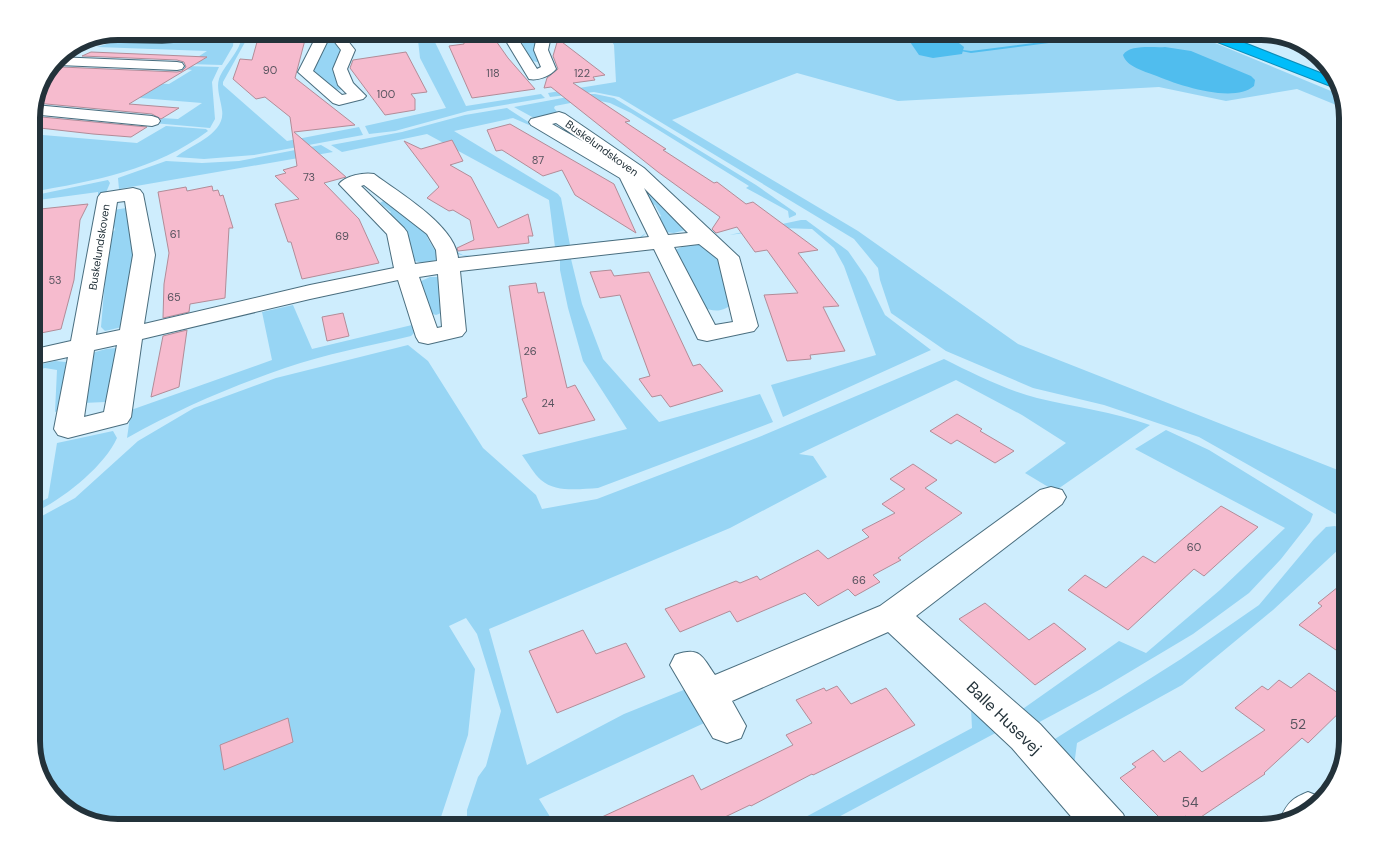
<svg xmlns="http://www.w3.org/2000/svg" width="1379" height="859" font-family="'DM Sans',sans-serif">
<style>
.green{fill:#97d5f4}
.water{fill:#50bdee}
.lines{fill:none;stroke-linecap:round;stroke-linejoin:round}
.stream{fill:#50bdee;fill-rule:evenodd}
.building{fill:#f6bbce;stroke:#b28c98}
.street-casing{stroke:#4a6e7f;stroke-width:2}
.highway-casing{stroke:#0c8cb7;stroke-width:2}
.street{fill:#fff;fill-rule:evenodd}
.highway{fill:#00bdfa;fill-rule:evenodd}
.labels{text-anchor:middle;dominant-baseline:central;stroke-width:4;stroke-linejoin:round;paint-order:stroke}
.number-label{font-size:11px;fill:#58545f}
.far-street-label{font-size:11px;fill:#23323a;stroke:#fff}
.near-number-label{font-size:14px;fill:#58545f}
.near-street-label{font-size:16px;fill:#23323a;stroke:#fff}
.rim{fill:none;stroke:#23323a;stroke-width:6}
</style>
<rect width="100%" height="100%" fill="#ceedfd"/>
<path class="green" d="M417 31H434L432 36 466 106 541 94 545 98 468 111 395 131 369 134 365 126 446 108 420 58Z
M512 31H543L542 62C532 63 528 58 521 50L525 48 522 43 517 42Z
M606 31H1186L1343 96 1346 109 1297 89 1226 101 1159 87 898 101 797 73 672 120 858 231 1018 344 1348 474V521L1199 437 1104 405 1033 388 946 351 891 313 880 280 878 268 854 239 619 97 594 92 550 97 548 93 616 82 614 45Z
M242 35H249L223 82V85L287 141 359 127 363 135 254 155 204 159 176 157C190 145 226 134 222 110 221 101 216 88 219 79 224 65 241 51 242 35Z
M329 35 344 48 345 89C331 93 320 80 310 72L330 37 327 36Z
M234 36 233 46 222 65 187 64 207 51 97 47 113 42Z
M185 66 219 67 212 82 215 119 210 128 153 123 161 118 178 119 202 103 42 90 47 79 169 84 192 70 179 68Z
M584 94H595L614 98 756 185 796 213V215L789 218 788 211 746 188 749 186 631 113 610 103 591 99 555 106 554 108 559 114 534 118 514 107Z
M507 108 530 123 529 125 513 118 454 131 558 194 561 198 570 245 640 237 647 232 641 238 474 258 457 254V252L463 255 472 256 555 247 549 200 427 134 342 152 331 145 402 132 465 115Z
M166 126 206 129 208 131C156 170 94 181 31 192V134L137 143Z
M321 145 333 152 119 189 118 178 166 161 202 163 239 161Z
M108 180 110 183 105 195 98 197V192L31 201V196Z
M640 181 685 230 674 233 663 232 657 219 661 216 655 205 649 203Z
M388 198 431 232 427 237 434 249 439 250 437 260 422 263 412 260 388 216 391 212 380 203Z
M126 208 137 242 122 327 105 331 101 327 109 235 115 230 111 214 114 210Z
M801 220H806L848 251 866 277 885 315 931 350 783 417 771 385 876 355 844 266 834 248 812 229 782 228 729 235Z
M697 244 709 246 717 252 731 305C720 313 713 311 701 307L673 257 675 250 686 245Z
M571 259 582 304 603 359 659 422 760 394 773 422 598 488C580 489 556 493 541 480 534 474 528 463 522 455L627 429 583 361 568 308 560 270V260Z
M430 277H440L444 312 436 315 430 313 419 282Z
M293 305 312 349 412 325 414 333 411 336C369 346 326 354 285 368 230 387 178 409 127 438L131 410 272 360 262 312Z
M408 345 428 361 483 448 536 495 542 509 597 499 759 437 944 359C972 373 1006 390 1037 398 1075 407 1113 412 1150 425L1055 491 1025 473 1066 443 1022 415 956 380 799 454 813 456 827 477 730 528 489 629 527 765 624 714 691 687 713 719 539 799 557 828H467V810L478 777 486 766 501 711 477 634 466 618 449 626 475 669 468 735 440 820 443 828H118L74 816 43 785 31 746V522L75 498 138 441 194 408 276 378Z
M116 348 112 397 105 402 83 403 92 353 106 349Z
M55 361 66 362 61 410 55 412 57 370 45 368 31 372V367Z
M1166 430 1209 450 1313 514 1310 522 1281 559 1249 593 1193 634 1101 689 1032 726 1017 713 1119 641 1146 653 1220 590 1285 528 1135 449Z
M113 431 117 438C104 467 61 501 31 514V507L48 498 57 443Z
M1335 526 1348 533V553L1339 549 1273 610 1182 685 1077 743 1074 766 1047 744 1181 659 1259 605 1314 539 1326 527Z
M971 709 1001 730 818 828H785L972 728Z"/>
<path class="water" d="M925 31H955L959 43 964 47 962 54 933 58 919 55 908 39Z
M1165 47 1191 51 1251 76 1255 80 1254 86C1233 104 1178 85 1154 75 1144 71 1127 67 1123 55 1130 44 1153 48 1165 47Z"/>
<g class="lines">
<path class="stream" d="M1128 31H1141L971 53 961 51 963 50 971 51Z"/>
</g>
<path class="building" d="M464 31H489L508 58 535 89 472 98 449 46 464 44Z
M306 36 295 78 355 125 294 132 346 177 324 183 359 219 379 263 302 279 291 242H288L275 204 299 199 275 176 286 173 283 170 297 166 290 117 265 97 256 99 233 79 240 59 252 60 257 42Z
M558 39 605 75 593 77 595 80 573 83 630 121 625 122 666 149 663 150 714 183 717 182 746 204 753 202 818 250 798 253 839 306 823 307 845 351 810 355 811 359 787 361 764 295 798 293 767 250 755 252 737 227 716 233 712 229 720 217 658 172 551 87 544 88 547 78 558 69 553 56Z
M91 52 162 55 207 57 129 104 179 108 161 119 152 114 36 103 50 73 61 67 177 72 182 71 186 67 184 62 177 60 82 56Z
M406 52 427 92 411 94 415 99V110L385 115 350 68 353 60Z
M31 116 147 127 131 137 93 134 31 127Z
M510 124 614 184 636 233 575 195 562 170 543 176 502 150 496 151 487 130Z
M452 140 463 161 450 165 471 177 498 228 528 214 533 236H528L529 243 458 251 457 248 474 240 470 220 453 210 449 211 427 198 439 187 404 141 421 149Z
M212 186 213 191 218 190 220 196 223 195 233 228H229L225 298 190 304 189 312 163 318 164 284 169 253 158 192 186 187 187 191Z
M88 204 80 220 74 280 61 329 31 335V210Z
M611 270 614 276 649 272 693 366 700 364 723 391 670 407 661 395 652 397 639 379 650 376 620 295 600 298 590 272Z
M536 283 538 293 544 292 567 388 575 385 595 420 539 434 522 399 527 397 509 286Z
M343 313 349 336 327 341 322 317Z
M187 330 179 387 151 397 163 336Z
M957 414 982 429 980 431 1014 451 995 463 957 440 951 444 930 431Z
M913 464 937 480 925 488 962 513 898 558 901 560 873 575 880 582 855 596 848 589 818 606 805 593 737 622 730 611 680 632 665 609 736 581 740 583 757 576 760 580 818 550 828 559 869 537 862 530 895 513 882 504 905 489 890 479Z
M1221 506 1258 527 1204 576 1194 569 1128 630 1068 590 1085 575 1106 588 1143 556 1155 563Z
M1348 579V640L1336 650 1299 625 1322 606 1318 603Z
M985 603 1029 640 1054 623 1086 649 1035 685 959 619Z
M583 630 596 654 626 643 645 677 557 713 529 651Z
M1309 673 1348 700V704L1308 743 1302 738 1264 773 1265 774 1192 823 1186 816 1169 827 1120 778 1136 767 1132 764 1153 750 1164 762 1180 751 1202 772 1265 730 1235 708 1262 686 1268 690 1279 680 1291 688Z
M837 686 851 704 886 688 915 725 813 775 812 774 751 806 750 805 702 828H578L693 775 701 790 793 745 786 735 812 723 796 700 824 688 826 691Z
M288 718 293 742 224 770 220 745Z"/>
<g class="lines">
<g class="street-casing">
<path id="street" d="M204 31H258L252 35 162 43 80 41C99 28 138 36 161 35 176 35 190 33 204 31Z
M319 31H340L355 50 347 69 353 83 366 96 363 99 339 105 333 103 298 72ZM330 36 341 50 333 69 338 85 347 94 342 95 313 71Z
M500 31H513L537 69 541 67 534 50 538 31H552L548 50 556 69C550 76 538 81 529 79Z
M56 57 177 62 182 63 184 66 182 69 177 70 59 65 54 64Z
M35 105 152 116 158 118 160 121 158 124 152 126 31 114Z
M559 112 565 114 644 168 739 257 758 326 754 331 707 341 698 339 654 249 460 271 466 331 462 336 428 344 419 342 416 337 398 280 310 299 142 339 131 417 127 423 68 438 58 435 54 429 68 357 31 365V350L71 341 98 197 101 193 133 188 140 190 143 194 155 255 144 324 310 285 394 268 387 234 339 184C345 176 364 172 374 174 399 193 455 225 458 258L649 237 620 178 531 125 529 122 531 119ZM556 123 584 142 552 124ZM364 185 427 234 436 250 437 261 415 264 407 232 404 228 361 186ZM644 188 688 233 668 235ZM125 201 133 255 120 330 96 335 117 202ZM699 244 718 259 733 322 715 325 674 247ZM438 274 442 327 437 328 419 277ZM117 345 104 412 84 417 94 350Z
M1051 487 1062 490 1066 497 1062 504 916 616 1040 724 1123 814 1129 828H1081L1012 748 888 632 732 701 746 726 741 738 727 743 713 738 670 665 675 655C700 646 702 656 715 675L880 606 1040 490Z
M1308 792 1323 798 1305 816 1283 822 1281 817C1288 802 1293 798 1308 792Z"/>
</g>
<g class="highway-casing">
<path id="highway" d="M1196 31H1214L1338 80 1341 90 1197 34Z"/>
</g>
<use href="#street" class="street"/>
<use href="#highway" class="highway"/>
</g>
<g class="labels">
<g class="number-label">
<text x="270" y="70">90</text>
<text x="493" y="73">118</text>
<text x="582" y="73">122</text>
<text x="386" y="94">100</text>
<text x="538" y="160">87</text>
<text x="309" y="177">73</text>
<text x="175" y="234">61</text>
<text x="342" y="236">69</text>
<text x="55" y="280">53</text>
<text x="174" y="297">65</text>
<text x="530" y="351">26</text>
<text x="548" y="403">24</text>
<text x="1194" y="547">60</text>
<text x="859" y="580">66</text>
</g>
<g class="far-street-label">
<text transform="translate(602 148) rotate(36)">Buskelundskoven</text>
<text transform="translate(99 247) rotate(-81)">Buskelundskoven</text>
</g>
<g class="near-number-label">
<text x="1298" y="724">52</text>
<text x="1190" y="802">54</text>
</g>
<g class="near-street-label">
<text transform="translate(1004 718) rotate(44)">Balle Husevej</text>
</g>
</g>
<path d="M0 0H1379V859H0ZM118 40H1261A78 78 0 0 1 1339 118V741A78 78 0 0 1 1261 819H118A78 78 0 0 1 40 741V118A78 78 0 0 1 118 40Z" fill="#fff" fill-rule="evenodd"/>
<path class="rim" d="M118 40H1261A78 78 0 0 1 1339 118V741A78 78 0 0 1 1261 819H118A78 78 0 0 1 40 741V118A78 78 0 0 1 118 40Z"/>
</svg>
